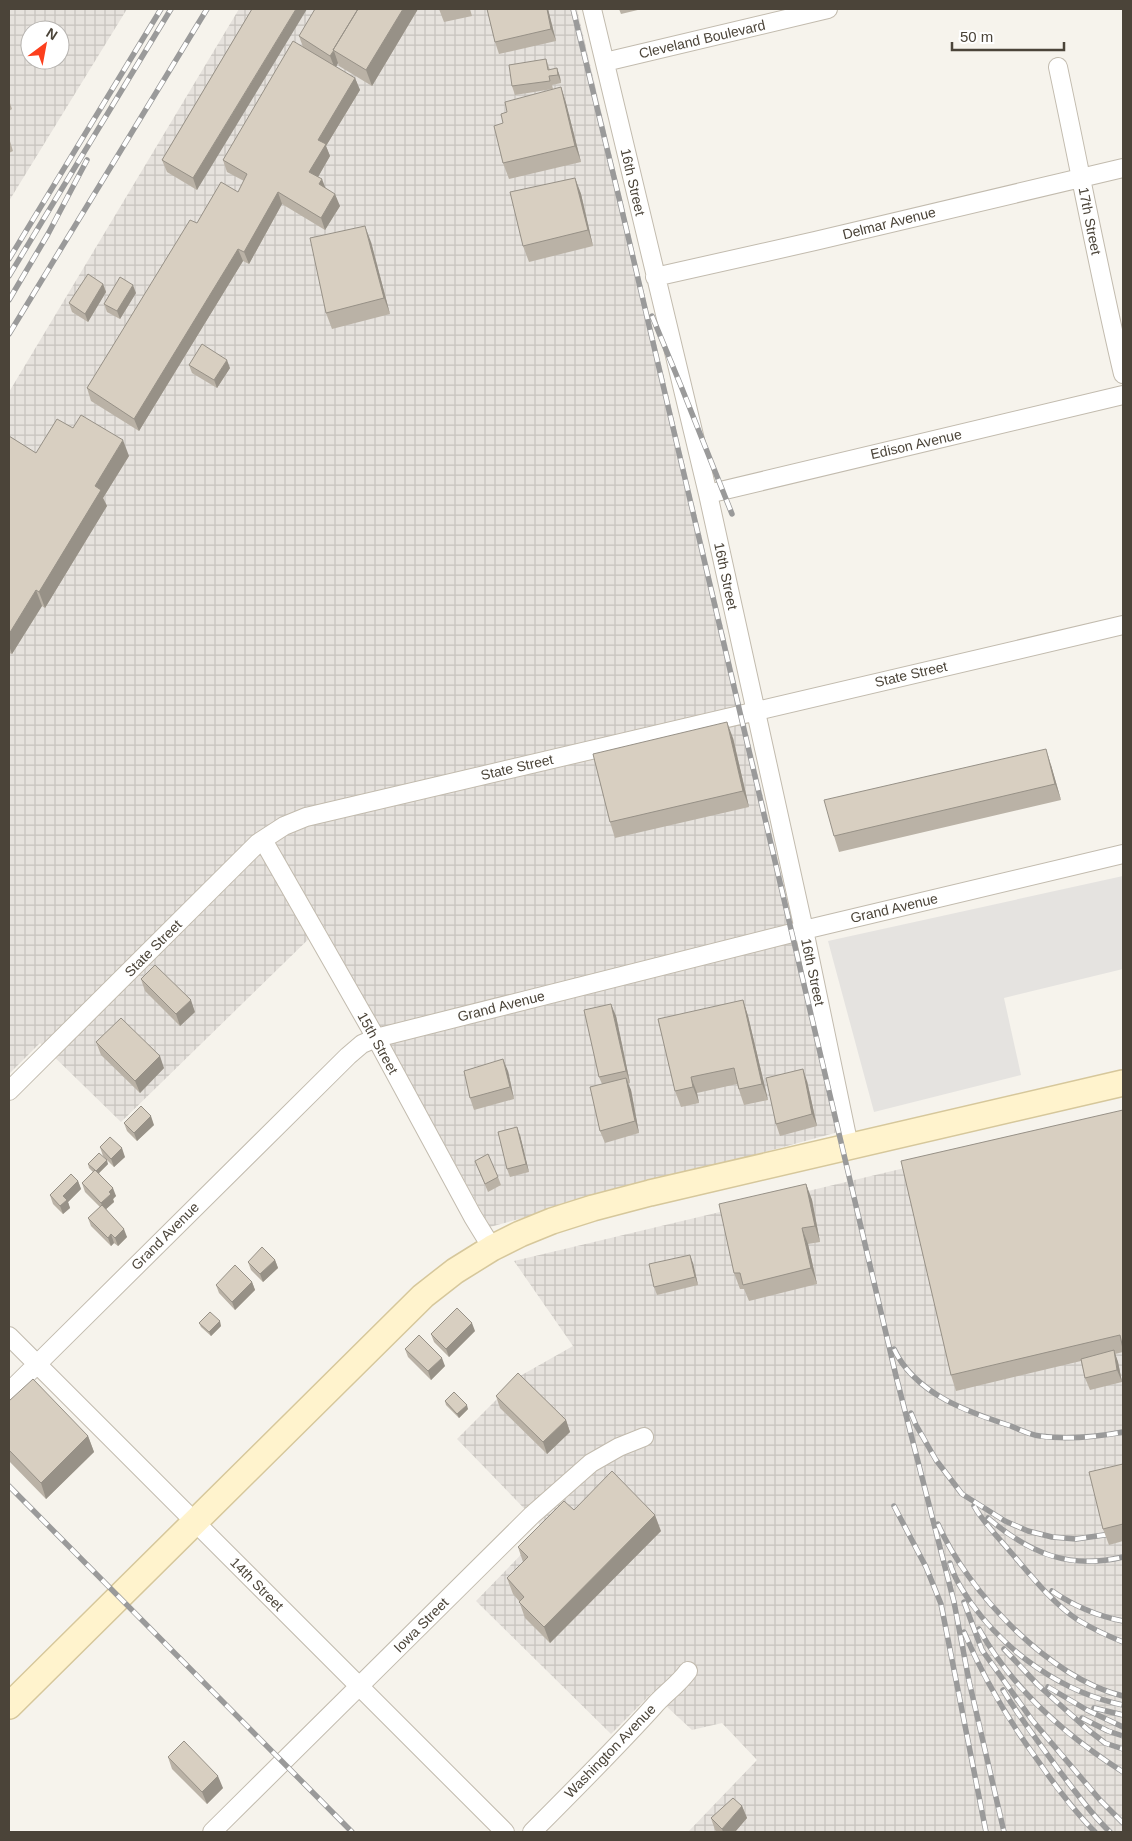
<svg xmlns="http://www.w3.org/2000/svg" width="1132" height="1841" font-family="Helvetica,sans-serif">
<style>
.industrial{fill:url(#industrial-grid);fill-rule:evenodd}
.parking{fill:#e5e3e0}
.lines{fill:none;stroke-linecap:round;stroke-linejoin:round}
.street-casing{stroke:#c2bbae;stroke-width:20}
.secondary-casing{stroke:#d6c79b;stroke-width:28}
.street{stroke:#fff;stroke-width:18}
.secondary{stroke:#fff3cd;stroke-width:25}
.rail-casing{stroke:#9a9a9a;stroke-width:5.5}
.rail{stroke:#fff;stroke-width:4;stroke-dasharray:11;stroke-linecap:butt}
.wall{fill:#bab2a6}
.shaded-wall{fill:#979187}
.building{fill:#d8cfc1;stroke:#979187}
.labels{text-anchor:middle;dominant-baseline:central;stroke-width:4.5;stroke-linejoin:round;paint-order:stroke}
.street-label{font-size:14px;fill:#4b4439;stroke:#fff}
</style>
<defs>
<pattern id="industrial-grid" width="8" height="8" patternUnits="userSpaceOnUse" patternTransform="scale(1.25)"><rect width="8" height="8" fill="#e6e2dd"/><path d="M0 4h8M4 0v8" fill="none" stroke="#c7c3be"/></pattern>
</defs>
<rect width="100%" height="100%" fill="#f6f3ec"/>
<path class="industrial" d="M9 9H127L9 201ZM30 30H60V60H30Z
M239 9H577L842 1131 490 1227 323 925 121 1122 40 1043 9 1074V392Z
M1123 1116V1832H688L757 1760 722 1723 692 1730 652 1693 611 1734 476 1601 545 1530 457 1439 520 1376 573 1346 514 1261Z"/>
<path class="parking" d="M1123 876V969L1004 998 1021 1075 874 1112 828 941Z"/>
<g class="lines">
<g class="street-casing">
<path id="street" d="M592 9 708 494 804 930 849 1146
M605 62 828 9
M1058 67C1080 170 1099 273 1123 374
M655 277 815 241 1123 168
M708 494 1123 395
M263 840 376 1038 473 1217 492 1248
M9 1091 258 843 284 826 306 817 1123 625
M9 1336 505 1832
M9 1392 348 1056 362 1044 376 1038 804 930 1123 854
M212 1832 532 1515 591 1463 619 1447 644 1437
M532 1832C573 1791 614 1750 653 1707 664 1694 678 1685 688 1671"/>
</g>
<g class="secondary-casing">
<path id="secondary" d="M9 1706 423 1296 455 1271 492 1248 520 1234 552 1221 593 1208 650 1193 1123 1083"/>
</g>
<use href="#street" class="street"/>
<use href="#secondary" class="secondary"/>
<g class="rail-casing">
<path id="rail" d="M573 9 620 202 896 1376 954 1602 969 1681 1004 1832
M9 259 161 9
M9 276 171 9
M9 300 48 234 87 160
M652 316 681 386 732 514
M9 334 207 9
M894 1349C915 1394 968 1412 1011 1426 1020 1430 1031 1435 1040 1436 1068 1440 1096 1437 1123 1432
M911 1413 916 1425 936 1460 962 1494 1005 1521 1028 1531 1052 1537 1076 1539 1118 1533
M9 1486 352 1832
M894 1506 926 1567 941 1604 986 1832
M974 1506C983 1522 996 1535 1008 1549 1029 1573 1051 1602 1078 1620 1093 1629 1108 1636 1123 1642
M988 1518C1029 1553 1069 1570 1123 1557
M938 1524C967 1591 1050 1679 1123 1696
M950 1563C954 1578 963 1591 971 1603 1008 1654 1062 1692 1123 1705
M1052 1591C1074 1606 1097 1616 1123 1621
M964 1602 982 1650 1032 1720 1100 1800 1123 1823
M979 1629C1013 1690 1065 1735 1123 1772
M964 1632C983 1677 1007 1718 1036 1758 1054 1784 1072 1809 1095 1832
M1004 1649 1038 1685 1087 1729 1105 1743 1123 1749
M1048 1687 1087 1710 1123 1727
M1003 1690C1020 1718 1039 1743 1058 1769 1075 1791 1090 1813 1110 1832
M1094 1708 1123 1715
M1082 1718 1108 1731 1123 1736"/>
</g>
<use href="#rail" class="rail"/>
</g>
<path class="wall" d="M252 9 197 190 167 172 162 160Z
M418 9 372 86 339 66 338 63 336 67 355 78 360 90 326 146 330 156 318 177 325 188 340 206 325 230 282 204 249 264 243 261 139 431 91 401 87 388 197 223 238 192 244 181 227 172 223 160 303 47 299 36Z
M439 9H470L472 16 444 22Z
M487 9H548L556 41 499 54 495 42Z
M619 9H642L621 14Z
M546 59 550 70 557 68 560 77 561 83 552 85 553 89 515 95 512 86Z
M561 87 566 103 581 162 509 179 503 163V123L507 112Z
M9 100 12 109 9 111Z
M9 138 13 151 9 153Z
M575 178 581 194 593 246 529 262 523 246Z
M371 242 390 314 332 329 326 313Z
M103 284 106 292 88 322 72 312 69 303Z
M136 293 120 319 107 312 104 304Z
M189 365 230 368 217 388 192 373Z
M73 428 129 456 103 498 107 506 45 608 42 606 12 654 9 653V436L36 453Z
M733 738 749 807 615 838 610 822Z
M1051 765 1061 800 839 852 834 836Z
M141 979 195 1012 180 1026 145 991Z
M743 1000 748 1016 768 1100 744 1105 737 1084 697 1093 699 1103 681 1107 675 1091Z
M616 1016 630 1083 628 1084 631 1090 639 1133 605 1143 600 1131 602 1084 599 1077Z
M96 1042 164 1068 140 1093 101 1055Z
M508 1071 514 1099 474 1110 470 1098Z
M807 1081 817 1126 780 1136 776 1124Z
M1123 1110V1352L1115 1354 1118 1362 1122 1382 1090 1390 1085 1378 1081 1361 956 1391 951 1375Z
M124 1123 154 1125 137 1141 127 1131Z
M520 1135 529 1172 510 1177 507 1169Z
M100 1147 125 1157 114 1167 103 1156Z
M475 1161 498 1177 501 1185 488 1192Z
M88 1164H108L99 1173 116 1196 113 1199 114 1202 106 1209 127 1237 118 1246 114 1243 111 1246 91 1226 88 1218 100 1207 85 1192 82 1183 93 1172 89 1168Z
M78 1181 81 1189 68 1202 70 1208 63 1214 53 1204 50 1195Z
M806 1184 812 1200 820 1242 808 1244 817 1284 749 1301 744 1289H740L734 1273Z
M275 1260 278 1268 263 1282 251 1270 248 1262Z
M693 1263 698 1285 657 1295 654 1287Z
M252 1282 255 1290 235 1310 219 1293 216 1285Z
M199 1323 221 1326 211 1336 201 1327Z
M475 1331 449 1357 434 1342 431 1334Z
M405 1349 445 1366 431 1380 408 1357Z
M496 1396 566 1420 570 1432 547 1454 500 1408Z
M9 1401 88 1436 94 1452 46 1499 9 1461Z
M445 1401 468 1409 459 1418 446 1405Z
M1123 1464V1541L1109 1545 1103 1529Z
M574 1510 661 1531 550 1643 525 1618 519 1601 513 1594 507 1578 523 1562 518 1547Z
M168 1757 223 1788 207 1804 172 1769Z
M742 1806 747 1818 735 1832H717L715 1830 711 1818Z"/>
<path class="shaded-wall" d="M296 9H307L197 190 193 178Z
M403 9H418L372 86 366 70Z
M547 9H548L556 41 551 29Z
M334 51 338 63 335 69 330 56Z
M557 68 560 77 561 83 558 75Z
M355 78 360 90 326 146 330 156 314 184 309 172 318 140Z
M561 87 566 103 581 162 575 146Z
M575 178 581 194 593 246 588 230Z
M322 179 327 192 319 184Z
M278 192 282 204 249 264 244 252Z
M335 194 340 206 325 230 321 218Z
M365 226 371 242 390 314 384 298Z
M238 249 243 261 139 431 134 419Z
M103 284 106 292 88 322 85 314Z
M133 285 136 293 120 319 117 311Z
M227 360 230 368 217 388 214 380Z
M123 440 129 456 103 498 107 506 45 608 39 592 95 486Z
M36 590 42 606 12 654 9 646V634Z
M727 722 733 738 749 807 743 791Z
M1046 749 1051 765 1061 800 1055 784Z
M191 1000 195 1012 180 1026 176 1014Z
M743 1000 748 1016 768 1100 762 1084Z
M611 1004 616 1016 630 1083 626 1071Z
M160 1056 164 1068 140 1093 135 1081Z
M503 1059 508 1071 514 1099 510 1087Z
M803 1069 807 1081 817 1126 812 1114Z
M691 1077 697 1093 699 1103 693 1087Z
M626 1078 631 1090 639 1133 635 1121Z
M151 1116 154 1125 137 1141 134 1133Z
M517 1127 520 1135 529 1172 526 1164Z
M122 1148 125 1157 114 1167 111 1159Z
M107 1160 108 1164 97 1175 95 1171Z
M78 1181 81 1189 68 1202 70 1208 63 1214 60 1206 63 1196Z
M806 1184 812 1200 820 1242 815 1226Z
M113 1188 116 1196 113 1199 114 1202 104 1211 101 1203 109 1192Z
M802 1228 808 1244 817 1284 811 1268Z
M124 1229 127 1237 118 1246 115 1238Z
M111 1234 114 1243 111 1246 108 1238Z
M690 1255 693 1263 698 1285 695 1277Z
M275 1260 278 1268 263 1282 260 1274Z
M252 1282 255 1290 235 1310 232 1302Z
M220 1321 221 1326 211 1336 209 1332Z
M472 1323 475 1331 449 1357 446 1349Z
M1114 1350 1118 1362 1122 1382 1117 1370Z
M442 1358 445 1366 431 1380 428 1371Z
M467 1405 468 1409 459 1418 457 1414Z
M566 1420 570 1432 547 1454 543 1442Z
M88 1436 94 1452 46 1499 41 1483Z
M655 1515 661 1531 550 1643 544 1627Z
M218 1776 223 1788 207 1804 202 1792Z
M742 1806 747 1818 735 1832H723L722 1829Z"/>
<path class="building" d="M252 9H296L193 178 162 160Z
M315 9H358L333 50H334L330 56 299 36Z
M358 9H403L366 70 333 50Z
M487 9H547L551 29 495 42Z
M293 41 355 78 318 140 326 144 309 172 322 179 319 184 335 194 321 218 278 192 244 252 238 249 134 419 87 388 190 220 197 223 221 182 238 192 247 174 223 160Z
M546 59 548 70 557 68 558 75 549 76 550 81 512 86 509 65Z
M561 87 575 146 503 163 494 126 503 123 501 114 507 112 505 102Z
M575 178 588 230 523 246 510 192Z
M365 226 384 298 326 313 310 238Z
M88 274 103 284 85 314 69 303Z
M120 277 133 285 117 311 104 304Z
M202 344 227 360 214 380 189 365Z
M81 415 123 440 95 486 101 490 39 592 36 590 9 634V436L36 453 57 419 73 428Z
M727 722 743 791 610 822 593 754Z
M1046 749 1055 784 834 836 824 800Z
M155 965 191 1000 176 1014 141 979Z
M743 1000 762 1084 739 1089 734 1068 691 1077 693 1087 675 1091 658 1019Z
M611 1004 626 1071 599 1077 584 1010Z
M121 1018 160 1056 135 1081 96 1042Z
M503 1059 510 1087 470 1098 464 1071Z
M803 1069 812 1114 776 1124 766 1078Z
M626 1078 635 1121 600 1131 590 1087Z
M141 1106 151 1116 134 1133 124 1123Z
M1123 1110V1349L1120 1335 951 1375 901 1161Z
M517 1127 526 1164 507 1169 498 1132Z
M110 1137 122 1148 111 1159 100 1147Z
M99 1153 107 1160 96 1171 95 1170 88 1164Z
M488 1154 498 1177 485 1184 475 1161Z
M95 1170 113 1188 109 1192 111 1194 101 1203 82 1183Z
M71 1174 78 1181 63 1196 67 1200 60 1206 50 1195Z
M806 1184 815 1226 802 1228 811 1268 743 1285 740 1273H734L719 1204Z
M102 1205 124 1229 115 1238 111 1234 108 1238 88 1218Z
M262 1247 275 1260 260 1274 248 1262Z
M690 1255 695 1277 654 1287 649 1264Z
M235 1265 252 1282 232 1302 216 1285Z
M457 1308 472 1323 446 1349 431 1334Z
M210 1312 220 1321 209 1332 199 1323Z
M419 1335 442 1358 428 1371 405 1349Z
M1114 1350 1117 1370 1085 1378 1081 1359Z
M518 1373 566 1420 543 1442 496 1396Z
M33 1379 88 1436 41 1483 9 1450V1401Z
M454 1392 467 1405 457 1414 445 1401Z
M1123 1464V1524L1103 1529 1089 1472Z
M612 1471 655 1515 544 1627 519 1602 524 1597 507 1578 528 1557 518 1547 564 1501 574 1510Z
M184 1741 218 1776 202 1792 168 1757Z
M733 1798 742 1806 722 1829 711 1818Z"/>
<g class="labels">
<g class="street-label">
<text transform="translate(702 39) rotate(-13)">Cleveland Boulevard</text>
<text transform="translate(633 182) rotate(77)">16th Street</text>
<text transform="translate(1090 221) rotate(79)">17th Street</text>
<text transform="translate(889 223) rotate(-14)">Delmar Avenue</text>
<text transform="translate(916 444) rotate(-13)">Edison Avenue</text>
<text transform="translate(726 576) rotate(78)">16th Street</text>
<text transform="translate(911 674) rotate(-13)">State Street</text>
<text transform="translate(517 767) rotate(-13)">State Street</text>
<text transform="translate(894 908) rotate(-13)">Grand Avenue</text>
<text transform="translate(153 948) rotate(-45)">State Street</text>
<text transform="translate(813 972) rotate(78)">16th Street</text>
<text transform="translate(501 1006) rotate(-14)">Grand Avenue</text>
<text transform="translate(378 1043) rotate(61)">15th Street</text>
<text transform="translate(165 1236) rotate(-45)">Grand Avenue</text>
<text transform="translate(257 1584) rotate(45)">14th Street</text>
<text transform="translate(421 1625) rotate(-45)">Iowa Street</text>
<text transform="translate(610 1751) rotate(-46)">Washington Avenue</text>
</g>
</g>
<rect width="1132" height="1841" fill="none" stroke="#4b4439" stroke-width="20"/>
<g transform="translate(45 45) rotate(32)"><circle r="24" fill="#ffffff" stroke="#b7b4b0"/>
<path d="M0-4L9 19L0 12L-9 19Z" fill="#fc3f1d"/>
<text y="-8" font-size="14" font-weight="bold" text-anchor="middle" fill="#4b4439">N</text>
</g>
<path d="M952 42v8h112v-8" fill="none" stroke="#4b4439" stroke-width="2.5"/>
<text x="960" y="42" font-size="15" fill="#4b4439" stroke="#ffffff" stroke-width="4" paint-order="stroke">50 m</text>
</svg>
